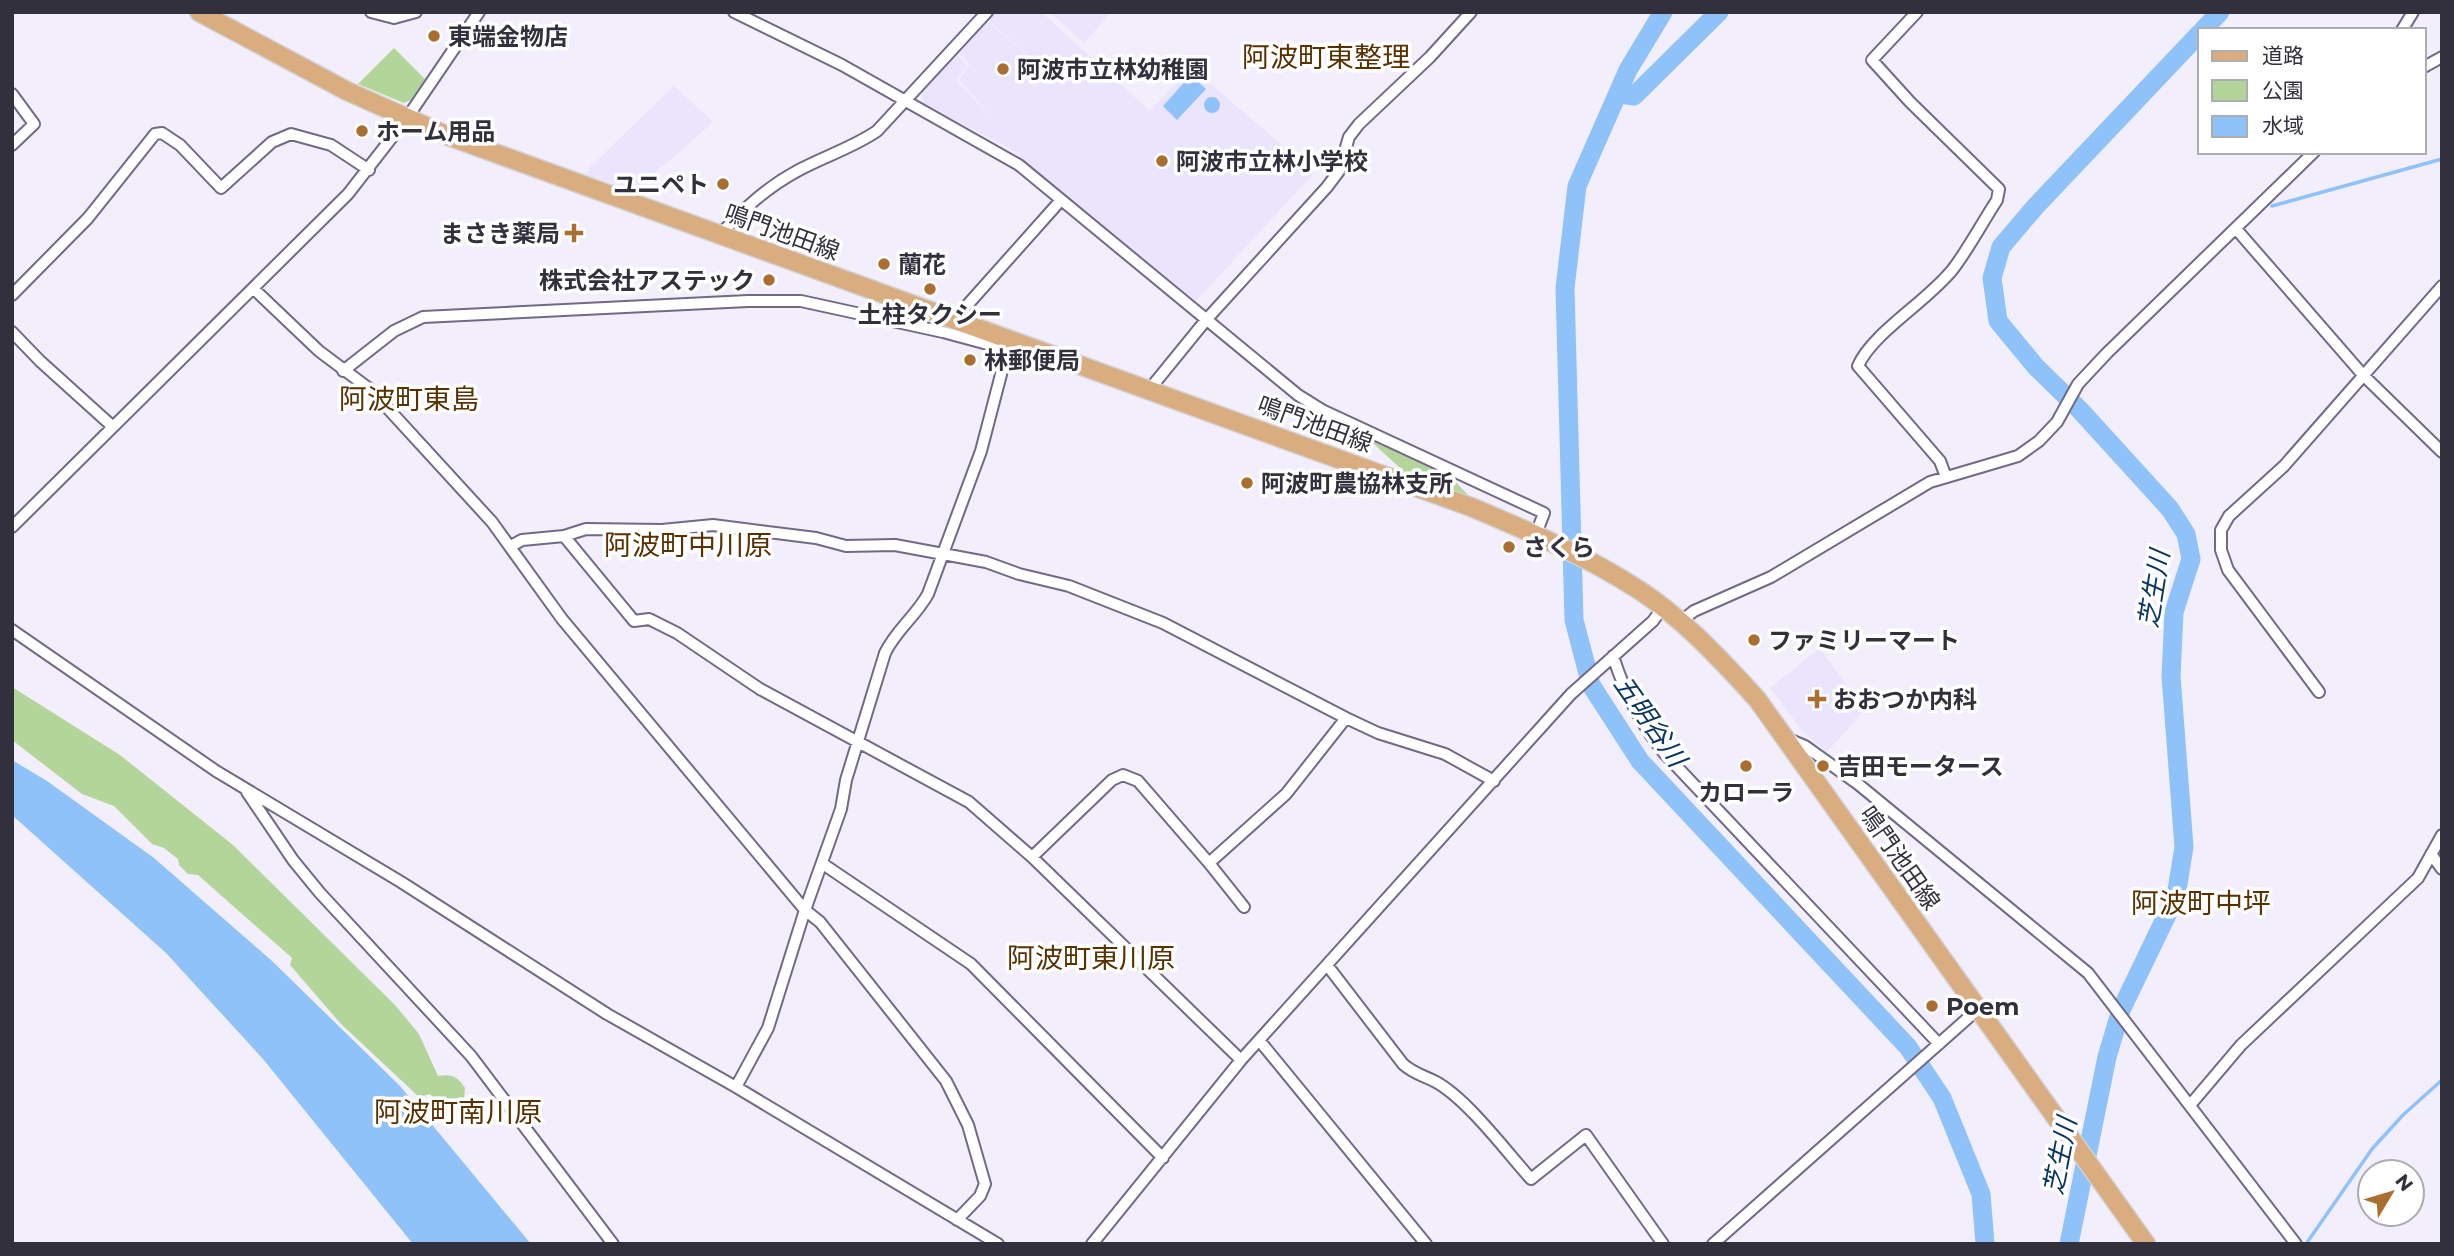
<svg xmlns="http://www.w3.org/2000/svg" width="2454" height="1256" font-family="Montserrat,'Noto Sans JP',sans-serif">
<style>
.built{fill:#ebe4fd}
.green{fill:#b4d59a}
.water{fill:#90c2fa}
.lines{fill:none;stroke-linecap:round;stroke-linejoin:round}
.stream{stroke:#90c2fa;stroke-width:3.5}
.river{stroke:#90c2fa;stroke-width:19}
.minor-casing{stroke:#726987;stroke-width:14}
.primary-casing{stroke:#d2d1d4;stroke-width:21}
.minor{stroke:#fff;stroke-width:10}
.primary{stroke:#daad81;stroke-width:18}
.poi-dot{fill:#aa6f30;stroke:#fff;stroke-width:2.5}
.labels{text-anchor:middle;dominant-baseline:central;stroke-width:7;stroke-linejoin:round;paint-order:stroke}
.poi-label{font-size:24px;font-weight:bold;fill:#33303d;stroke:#fff;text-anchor:start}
.street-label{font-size:24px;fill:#33303d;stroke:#fff}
.water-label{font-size:26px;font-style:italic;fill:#083661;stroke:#fff}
.quarter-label{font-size:28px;fill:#583100;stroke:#fff}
</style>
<rect width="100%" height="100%" fill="#f2eefc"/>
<path class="built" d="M996 12H1041L1150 111 1191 67 1314 173 1196 301 1010 148 924 104 922 92 956 53 967 65 957 81 998 124 959 80 970 64 959 53 987 21 1049 74 988 20Z
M1050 12H1112L1084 43Z
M674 86 713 122 636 190 586 175 590 167Z
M1820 648 1865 710 1827 752 1804 733 1770 688Z"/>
<path class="green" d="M394 48 425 79 411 100 404 103 358 84Z
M1364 435 1445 471 1470 497 1410 477Z
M12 687 120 755 233 845 395 1005 419 1034 438 1076C452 1074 457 1076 465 1088L464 1099 453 1109 441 1107 430 1094 419 1097 340 1023 290 965 292 958 198 875 188 874 179 865 178 859 164 848 152 844 114 806 82 794 12 740Z"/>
<path class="water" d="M1191 75 1206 89 1177 120 1163 106Z
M1204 105a8 8 0 1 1 16 0a8 8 0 1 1-16 0Z
M12 760 47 781 154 858 271 960 400 1086 531 1244H413L263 1059 166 953 12 815Z"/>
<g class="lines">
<path class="stream" d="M2272 206 2442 159
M2306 1244 2372 1149 2403 1115 2442 1080"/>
<path class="river" d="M1663 12 1628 70 1577 186 1565 288 1574 620 1591 685 1640 761 1908 1047 1942 1098 1981 1194 1985 1244
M2203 30 2220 12
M1620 94 1634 96 1719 12
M2069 1244 2107 1057 2121 1010 2176 896 2184 847 2171 676 2174 612 2191 559 2186 534 2170 509 2079 409 2036 367 1998 321 1992 278 2001 247 2035 207 2200 33"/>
<g class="minor-casing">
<path id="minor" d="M371 12 394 18 416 12
M734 12 842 65 1019 165 1298 395 1322 410 1544 513 1536 534
M1917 12 1872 60 1910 102 1999 189 1997 200C1982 223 1969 248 1953 269 1928 301 1872 333 1858 366L1940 461 1946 477
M2402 30 2413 12
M2424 67 2442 57
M12 94 34 124 12 145
M2237 230 2363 375 2442 452
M719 236C743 209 767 187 799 170 825 156 852 148 877 131L987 12
M255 290 319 351 371 390 492 522 562 619 805 910 820 922 946 1081 968 1125 985 1184 980 1196 957 1220
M12 295 88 218 155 134 162 133 180 145 221 188 272 142 291 134 331 145 369 170
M954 320 1061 200
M12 332 40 361 112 426
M343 371 394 331 423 317 748 301H801L943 332 1006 349
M1149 390 1206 320 1327 187 1339 171 1349 137 1359 124 1430 57 1471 12
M12 527 348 194 407 118 479 12
M564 536 634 621 649 619 677 633 760 689 969 802 1032 857 1241 1060
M511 546 522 540 564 536 586 529 662 530 713 525 816 538 846 546 895 545 986 562 1019 574 1069 586 1163 623 1346 718 1378 733 1445 754 1494 781
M1680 622 1694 611 1771 577 1930 482 2018 456 2039 441 2057 422 2078 384 2107 353 2314 152
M12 630 216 771 401 882 607 1014 736 1087
M1613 656C1625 694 1640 722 1664 753L1939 1044
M2319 692 2228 570 2221 550V530L2229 516 2284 466 2442 286
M1786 738 1805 746 1858 784 2088 973 2296 1244
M247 792 293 860 320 893 471 1056 613 1244
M2431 854 2442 869
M1032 857 1112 780 1123 775 1138 781 1209 863
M823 864 971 964 1163 1158
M1244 907 1209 863 1286 794 1346 718
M1327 965 1403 1064C1414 1074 1423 1075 1436 1082 1467 1099 1506 1151 1531 1179L1586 1135 1663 1244
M1259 1040 1426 1244
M2191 1104 2241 1045 2418 878 2442 835
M998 1244 736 1087 768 1028 805 910 841 809 846 780 885 653C896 630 916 616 928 594L981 451 1010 340
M1092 1244 1241 1060 1571 694 1653 621 1663 607
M1713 1244 1977 1010"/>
</g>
<g class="primary-casing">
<path id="primary" d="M199 12 347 91 448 136 1471 507C1528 531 1587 556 1639 590 1684 619 1721 660 1757 699L2146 1244"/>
</g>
<use href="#minor" class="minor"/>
<use href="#primary" class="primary"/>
</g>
<g class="poi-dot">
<circle cx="434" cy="36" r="7"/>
<circle cx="1003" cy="69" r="7"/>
<circle cx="362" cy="131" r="7"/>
<circle cx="1162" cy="161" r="7"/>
<circle cx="723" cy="184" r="7"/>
<path d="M570.5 222.5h7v7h7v7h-7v7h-7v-7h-7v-7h7z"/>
<circle cx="884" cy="264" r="7"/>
<circle cx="769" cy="280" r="7"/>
<circle cx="930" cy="289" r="7"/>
<circle cx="970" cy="360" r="7"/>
<circle cx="1247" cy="483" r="7"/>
<circle cx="1509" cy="547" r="7"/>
<circle cx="1754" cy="640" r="7"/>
<path d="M1813.5 688.5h7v7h7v7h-7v7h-7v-7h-7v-7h7z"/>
<circle cx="1746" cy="766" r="7"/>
<circle cx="1823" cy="766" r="7"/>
<circle cx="1932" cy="1006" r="7"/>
</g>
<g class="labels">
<g class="poi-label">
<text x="448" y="36">東端金物店</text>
<text x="1017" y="69">阿波市立林幼稚園</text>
<text x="376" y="131">ホーム用品</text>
<text x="1176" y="161">阿波市立林小学校</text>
<text x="709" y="184" text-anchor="end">ユニペト</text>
<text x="560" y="233" text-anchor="end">まさき薬局</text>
<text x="898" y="264">蘭花</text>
<text x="755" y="280" text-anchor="end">株式会社アステック</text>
<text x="930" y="314" text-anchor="middle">土柱タクシー</text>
<text x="984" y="360">林郵便局</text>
<text x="1261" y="483">阿波町農協林支所</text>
<text x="1523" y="547">さくら</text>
<text x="1768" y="640">ファミリーマート</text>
<text x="1833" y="699">おおつか内科</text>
<text x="1837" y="766">吉田モータース</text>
<text x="1746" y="792" text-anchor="middle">カローラ</text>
<text x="1946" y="1006">Poem</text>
</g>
<g class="street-label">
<text transform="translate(782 232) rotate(20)">鳴門池田線</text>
<text transform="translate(1315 424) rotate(20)">鳴門池田線</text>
<text transform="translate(1900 858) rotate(55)">鳴門池田線</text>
</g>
<g class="water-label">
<text transform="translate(2154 589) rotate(-81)">芝生川</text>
<text transform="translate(1650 721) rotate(55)">五明谷川</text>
<text transform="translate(2060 1156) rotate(-79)">芝生川</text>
</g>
<g class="quarter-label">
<text x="1326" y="57">阿波町東整理</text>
<text x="409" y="399">阿波町東島</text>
<text x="688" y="545">阿波町中川原</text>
<text x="2201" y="903">阿波町中坪</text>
<text x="1091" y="958">阿波町東川原</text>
<text x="458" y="1112">阿波町南川原</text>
</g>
</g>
<rect width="2454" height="1256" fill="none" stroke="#33303d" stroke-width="28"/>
<rect x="2198" y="28" width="228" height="126" fill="#ffffff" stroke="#adacb1" stroke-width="2"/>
<rect x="2212" y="51" width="35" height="10" fill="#daad81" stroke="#adacb1" stroke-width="2"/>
<text x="2262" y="63" font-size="21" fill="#33303d">道路</text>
<rect x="2212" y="80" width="35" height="21" fill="#b4d59a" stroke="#adacb1" stroke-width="2"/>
<text x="2262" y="98" font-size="21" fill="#33303d">公園</text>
<rect x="2212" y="116" width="35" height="21" fill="#90c2fa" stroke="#adacb1" stroke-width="2"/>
<text x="2262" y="133" font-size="21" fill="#33303d">水域</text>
<g transform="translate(2391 1193) rotate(52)"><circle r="33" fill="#ffffff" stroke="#adacb1" stroke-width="2"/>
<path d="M0-5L12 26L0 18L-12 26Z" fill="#aa6f30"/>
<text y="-10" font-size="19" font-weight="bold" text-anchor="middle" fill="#33303d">N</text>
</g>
</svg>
